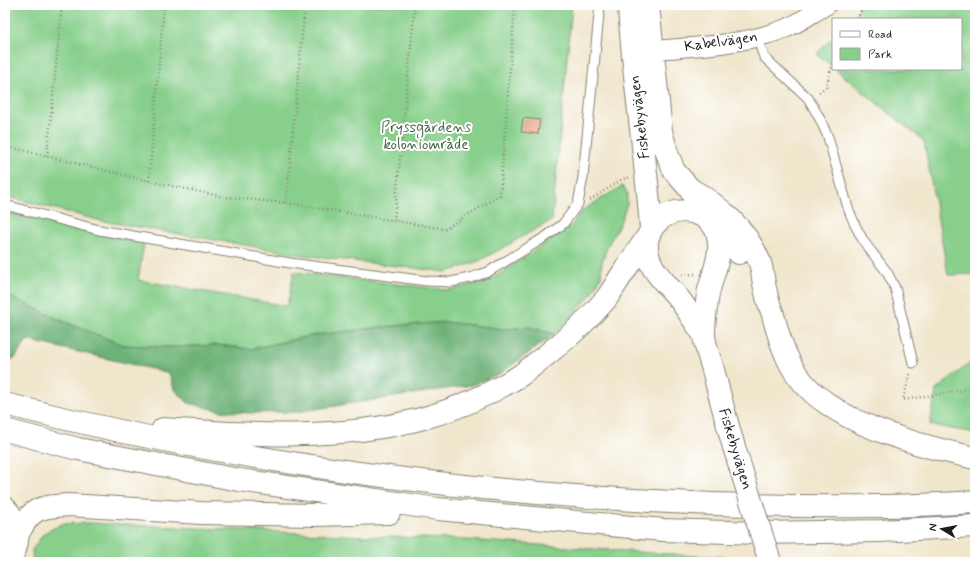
<svg xmlns="http://www.w3.org/2000/svg" width="980" height="567" font-family="Mynerve,sans-serif">
<style>
.green{fill:#87cf8b;stroke:#527654}
.forest{fill:#6db277;stroke:#44674a}
.building{fill:#e8a081}
.lines{fill:none;stroke-linecap:round;stroke-linejoin:round}
.service-casing{stroke:#868174;stroke-width:11}
.minor-casing{stroke:#868174;stroke-width:20}
.tertiary-casing{stroke:#868174;stroke-width:24}
.motorway-casing{stroke:#868174;stroke-width:24}
.path{stroke:#868174;stroke-width:2.5;stroke-dasharray:1 3;stroke-linecap:butt}
.service{stroke:#fff;stroke-width:9}
.minor{stroke:#fff;stroke-width:18}
.tertiary{stroke:#fff;stroke-width:22}
.motorway{stroke:#fff;stroke-width:22}
.tertiary-bridge-casing{stroke:#868174;stroke-width:24;stroke-linecap:butt}
.tertiary-bridge{stroke:#fff;stroke-width:22}
.labels{text-anchor:middle;dominant-baseline:central;stroke-width:4;stroke-linejoin:round;paint-order:stroke}
.street-label{font-size:15px;fill:#1c1c1c;stroke:#fff}
.park-label{font-size:15px;fill:#476448;stroke:#fff}
</style>
<rect width="100%" height="100%" fill="#fff"/>
<filter id="ink" filterUnits="userSpaceOnUse"><feTurbulence type="fractalNoise" baseFrequency=".025" numOctaves="2"/><feDisplacementMap in="SourceGraphic" scale="8" xChannelSelector="R" yChannelSelector="G"/><feConvolveMatrix kernelMatrix="1 2 1 2 8 2 1 2 1" color-interpolation-filters="sRGB"/></filter>
<filter id="wash" filterUnits="userSpaceOnUse"><feTurbulence type="fractalNoise" baseFrequency=".012" numOctaves="4" result="noise"/><feDisplacementMap in="SourceGraphic" scale="16" xChannelSelector="R" yChannelSelector="G"/><feGaussianBlur stdDeviation="0.9" result="paint"/><feColorMatrix in="noise" values="0 0 0 0 0 0 0 0 0 0 0 0 0 0 0 0 0 1.4 0 .05"/><feComposite in="paint" operator="in"/></filter>
<g filter="url(#wash)">
<rect width="100%" height="100%" fill="#f0e6cc"/>
<path class="green" d="M5 5H572L552 220 479 261 447 272 303 255 102 221 5 196Z
M863 5H975V274L948 275 924 141 835 69H961V19H850Z
M833 37V67L817 54Z
M622 186 627 192V204L619 225 608 245 602 262 601 277 591 295 555 334 529 327 504 329 446 322 381 327 309 336 251 349 218 345 171 347 123 345 60 320 5 294V212L144 244 138 280 287 306 294 272 448 290 489 281 571 226 583 210Z
M975 359V433L930 425 936 390Z
M90 523 366 536 453 539 696 556 757 558 758 562H33L32 550 44 533 62 524Z"/>
<path class="forest" d="M5 294 60 320 123 345 171 347 218 345 251 349 309 336 381 327 446 322 504 329 529 327 555 334 501 373 472 385 296 412 250 413 221 411 188 403 174 389 169 373 27 340 15 358 5 361Z"/>
<g id="blocks">
<path class="building" d="M523 118 540 120 538 134 521 132Z"/>
</g>
</g>
<g filter="url(#ink)">
<use href="#blocks" fill-opacity="0" stroke="#868174" stroke-width="1"/>
<g class="lines">
<g class="service-casing">
<path id="service" d="M757 37 764 57 808 98 819 117 828 137 848 208 855 225 864 242 887 272 895 288 913 363
M5 205 99 230 290 263 427 281 451 282 470 278 488 272 547 236 563 224 578 204 583 177 600 5"/>
</g>
<g class="minor-casing">
<path id="minor" d="M640 51C690 47 741 46 787 28 801 22 814 12 827 5"/>
</g>
<g class="tertiary-casing">
<path id="tertiary" d="M629 5C633 80 646 154 651 229
M648 5 661 131 667 153 674 171 690 189 699 206
M704 335C696 324 689 312 680 300 666 282 645 268 647 242 648 234 652 227 658 221 668 212 682 209 695 213 705 216 714 223 717 232 724 252 712 275 708 294 706 307 704 320 704 333 704 344 709 356 712 366 719 393 726 420 734 447
M5 508C19 523 23 546 6 562"/>
</g>
<g class="motorway-casing">
<path id="motorway" d="M690 189C719 205 748 231 760 263 763 272 763 283 766 292 767 300 771 308 773 315 777 330 781 345 788 359 795 375 810 392 825 402 862 430 929 448 975 458
M713 225 725 236 739 253
M5 404C153 442 303 468 455 485 595 500 736 508 877 506 909 506 942 504 975 502
M163 429C249 435 340 441 424 418 457 409 492 393 521 375 529 369 537 362 545 356 567 339 588 320 606 299 612 291 617 282 623 273 631 261 640 248 648 236
M5 430 78 449 239 480 438 509 663 530 759 533 880 531 975 526
M18 534C31 508 39 507 68 505L201 513 314 515 389 513"/>
</g>
<path class="path" d="M857 19 864 5
M819 92 826 87 833 62
M5 146 149 181 224 197 286 203 445 229 500 195 515 5
M47 156 62 5
M149 181 164 5
M590 200 621 180 629 177
M286 203 305 5
M394 220 415 5
M682 275 695 274
M910 374 903 400 975 388"/>
<use href="#service" class="service"/>
<use href="#minor" class="minor"/>
<use href="#tertiary" class="tertiary"/>
<use href="#motorway" class="motorway"/>
<g class="tertiary-bridge-casing">
<path id="tertiary-bridge" d="M734 447 770 562"/>
</g>
<use href="#tertiary-bridge" class="tertiary-bridge"/>
</g>
</g>
<g class="labels">
<g class="street-label">
<text transform="translate(721 42) rotate(-8)">Kabelvägen</text>
<text transform="translate(640 117) rotate(-97)">Fiskebyvägen</text>
<text transform="translate(735 449) rotate(73)">Fiskebyvägen</text>
</g>
<g class="park-label">
<text x="426" y="128">Pryssgårdens<tspan x="426" dy="17">koloniområde</tspan></text>
</g>
</g>
<rect width="980" height="567" fill="none" stroke="#fff" stroke-width="20"/>
<rect x="832" y="18" width="130" height="52" fill="#ffffff" stroke="#a4a4a4"/>
<rect x="840" y="31" width="20" height="6" fill="#ffffff" stroke="#a4a4a4"/>
<text x="868" y="38" font-size="12" fill="#1c1c1c">Road</text>
<rect x="840" y="48" width="20" height="12" fill="#87cf8b" stroke="#a4a4a4"/>
<text x="868" y="58" font-size="12" fill="#1c1c1c">Park</text>
<g transform="translate(942 529) rotate(280)" stroke="#ffffff" stroke-width="3" paint-order="stroke">
<path d="M0-3L7 15L0 10L-7 15Z" fill="#1c1c1c"/>
<text y="-6" font-size="11" font-weight="bold" text-anchor="middle" fill="#1c1c1c">N</text>
</g>
</svg>
